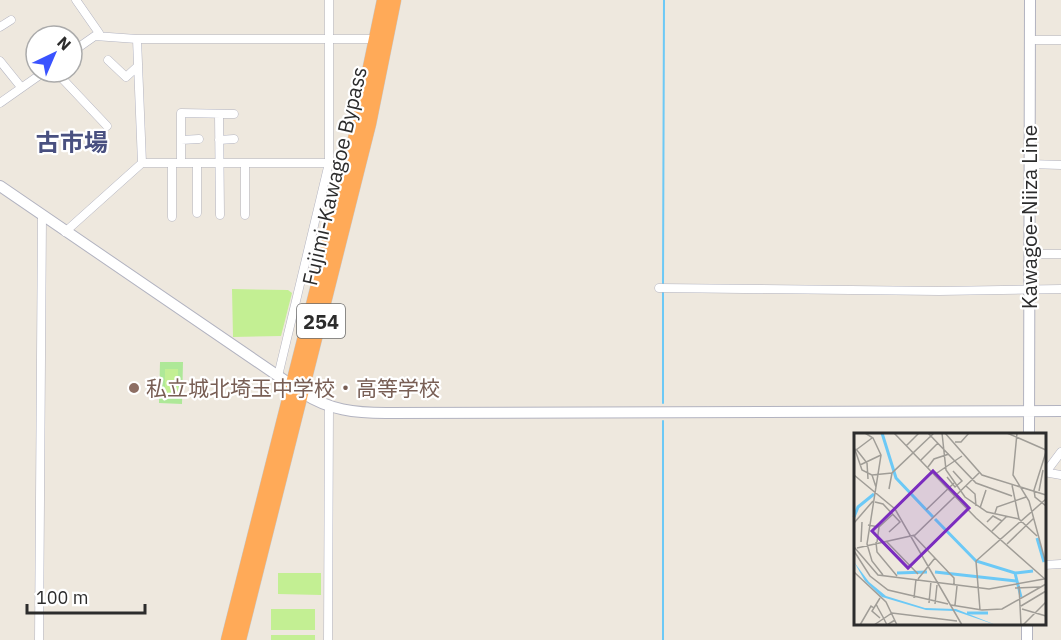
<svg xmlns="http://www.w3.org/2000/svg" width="1061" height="640" font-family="'IBM Plex Sans','Noto Sans JP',sans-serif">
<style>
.green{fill:#aee898}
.pitch{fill:#c3ef93}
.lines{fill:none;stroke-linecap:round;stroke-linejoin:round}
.stream{stroke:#6cc9f6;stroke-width:2}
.street-casing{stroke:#b2b3c0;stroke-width:9}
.secondary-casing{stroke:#b2b3c0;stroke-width:12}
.highway-casing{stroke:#c8c8c8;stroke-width:15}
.street{stroke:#fff;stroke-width:8}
.secondary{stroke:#fff;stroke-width:10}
.highway{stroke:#ffaa58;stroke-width:14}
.education-dot{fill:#8d6e63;stroke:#fff;stroke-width:2}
.labels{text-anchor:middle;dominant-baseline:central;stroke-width:4.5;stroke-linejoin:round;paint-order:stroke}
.shield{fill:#fff;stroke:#6b6b6b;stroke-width:1.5}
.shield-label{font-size:20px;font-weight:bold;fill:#2c2c2c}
.street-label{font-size:21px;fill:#2c2c2c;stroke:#fff}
.education-label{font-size:21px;fill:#785e54;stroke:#fff;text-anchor:start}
.quarter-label{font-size:24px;font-weight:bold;fill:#495080;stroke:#fff}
.inset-river{fill:none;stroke:#6cc9f6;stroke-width:3}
.inset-road{fill:none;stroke:#a09d97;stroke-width:1.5}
.view{fill:#7b2cbf;fill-opacity:0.15;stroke:#7b2cbf;stroke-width:3}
.inset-edge{fill:none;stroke:#2c2c2c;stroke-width:3}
</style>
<rect width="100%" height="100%" fill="#eee8de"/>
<path class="green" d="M160 362H183L182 404 159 403Z"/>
<path class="pitch" d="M232 289 288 290 292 293 281 336 233 337Z
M165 369H178V397H165Z
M278 573H321V595L278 594Z
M271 609H315V630H271Z
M271 635H315V640H271Z"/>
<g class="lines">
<path class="stream" d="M663 285 664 0
M663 403V291
M663 640V421"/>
<g class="street-casing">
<path id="street" d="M0 27 11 20
M95 36 137 39H377
M1029 40H1061
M72 52 99 33 76 0
M108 60 126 77 138 66
M0 61 21 87
M56 72 107 126
M0 103 44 72
M219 114 220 215
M181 140 199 139
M219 140 234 139
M142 163H329V0
M181 163V113L234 114
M172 164V217
M1029 164 1061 165
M197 213V163
M245 215V163
M65 232 142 163 137 39
M1029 254H1061
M659 288 939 291 1061 289
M278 376 329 163
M1044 472 1061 475
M1046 472 1061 452
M1044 565 1061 564
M39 640 42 216
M328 640 329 406"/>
</g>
<g class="secondary-casing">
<path id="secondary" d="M0 186 303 393C329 410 355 413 386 413L1061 411
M1029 434 1030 0
M1027 640V624"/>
</g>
<g class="highway-casing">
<path id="highway" d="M228 640 355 139 384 0
M239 640 369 124 394 0"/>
</g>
<use href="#street" class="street"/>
<use href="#secondary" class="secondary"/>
<use href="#highway" class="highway"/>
</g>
<circle class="education-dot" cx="134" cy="388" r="6"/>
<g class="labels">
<rect class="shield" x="297" y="304" width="48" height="34" rx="4.5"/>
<g class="shield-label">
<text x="321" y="321">254</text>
</g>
<g class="street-label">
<text transform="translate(334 176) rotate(-77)">Fujimi-Kawagoe Bypass</text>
<text transform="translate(1029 217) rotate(-90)">Kawagoe-Niiza Line</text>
</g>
<g class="education-label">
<text x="146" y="388">私立城北埼玉中学校・高等学校</text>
</g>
<g class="quarter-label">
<text x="72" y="142">古市場</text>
</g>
</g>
<g transform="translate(854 433)">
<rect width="192" height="192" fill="#eee8de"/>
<path d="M0 129 15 149 32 163 71 175 102 176 142 192 101 178 72 177 28 164 11 148Z" fill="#6cc9f6"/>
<path class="inset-river" d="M28 0 42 45 79 84M0 84 4 74 20 61M81 86 122 128 161 140 179 138M183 105 190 129M81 139 162 148M43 140 73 139M161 140 167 164M113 180H134"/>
<path class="inset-road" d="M11 0 19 5 27 22 13 111 18 128 29 142M40 0 122 85 192 147M74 0 122 50 158 63M88 0 92 37 111 64 133 79 165 86M91 0 128 42 192 62M153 0 192 17M163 0 159 42 175 68 192 131M101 9H107L115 0M52 13 65 0M0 14 8 37 18 42 22 54M2 16 13 30 14 46M2 17 18 5M192 19 180 57 181 64 192 73M67 27 84 10M6 32 27 22M74 34 80 26 95 21M0 42 41 76 108 192M18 42 38 40M80 42 108 23M93 44 101 54 108 48 99 38M158 52 165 86 183 103M112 53 121 61 122 73M35 56 38 40 80 0M185 58 189 37M21 69 29 71 46 89 35 99M126 75 132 57M72 77 100 50M141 80 143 74 172 64M133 89 139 83 148 88M0 90 19 68M14 92 25 94 23 109M25 94 39 81M138 98 153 83M60 103 100 145V151M32 108 64 141M7 109 8 89M22 109 23 119 43 143M153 111 180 85M0 114 24 142 135 156 190 146M3 115 61 102 125 40M0 118 16 143 34 157 94 171M0 139 32 169 43 192M64 146 81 125M165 153 167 192M161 155 186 154M60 165 62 146M75 170 77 148M22 171 24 175 29 184 33 192 41 187M81 171 83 152M97 172 128 177 148 176 192 151M101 172 103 153M167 173 192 158M168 176 192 183M126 177 122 128 192 66M26 185 18 178 26 165M6 192 17 173 20 175M20 192 38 180 103 188M169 192 192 169"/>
<path class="view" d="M79 38 115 75 54 135 18 98Z"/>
<rect width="192" height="192" class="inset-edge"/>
</g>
<g transform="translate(54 54) rotate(44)"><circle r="28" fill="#ffffff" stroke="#ababab" stroke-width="1.5"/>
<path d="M0-4.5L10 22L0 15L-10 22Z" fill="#3a53ff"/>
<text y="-9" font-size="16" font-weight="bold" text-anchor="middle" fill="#2c2c2c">N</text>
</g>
<path d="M27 604v9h118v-9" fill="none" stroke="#2c2c2c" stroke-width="3"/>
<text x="36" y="604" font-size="18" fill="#2c2c2c" stroke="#ffffff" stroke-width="4.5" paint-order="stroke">100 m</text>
</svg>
